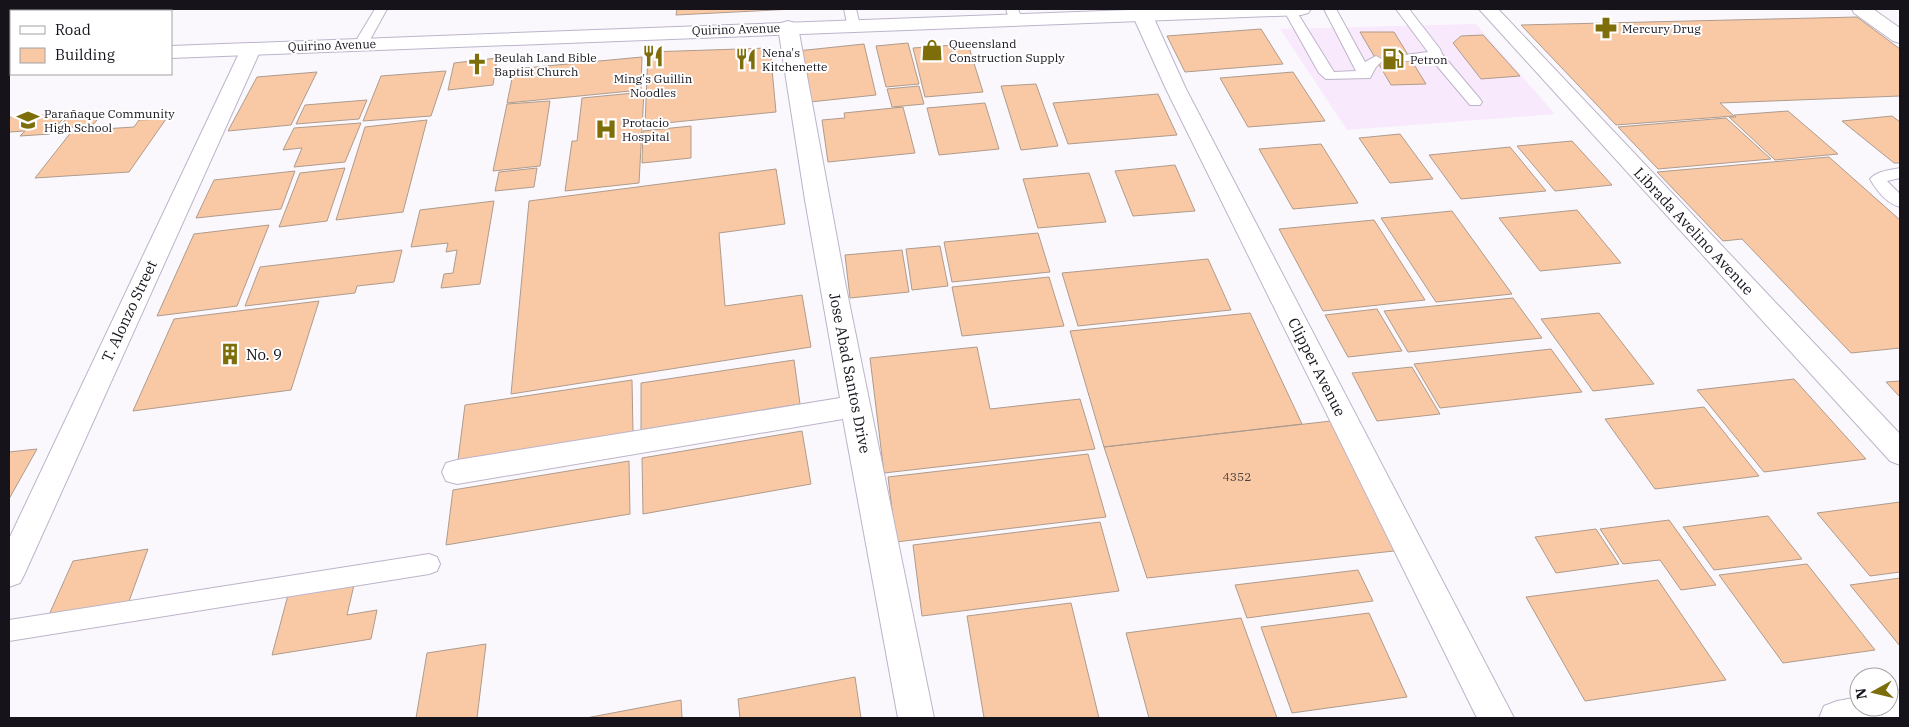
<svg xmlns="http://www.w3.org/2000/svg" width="1909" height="727" font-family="'IBM Plex Serif',serif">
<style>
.commercial{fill:#f9e9fc}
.building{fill:#f9c9a6;stroke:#af9b8c}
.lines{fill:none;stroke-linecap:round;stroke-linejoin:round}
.lane-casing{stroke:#bcb4ca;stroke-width:2}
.street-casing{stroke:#bcb4ca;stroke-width:2}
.secondary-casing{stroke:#bcb4ca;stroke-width:2}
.lane{fill:#fff;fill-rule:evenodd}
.street{fill:#fff;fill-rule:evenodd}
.secondary{fill:#fff;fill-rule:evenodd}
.labels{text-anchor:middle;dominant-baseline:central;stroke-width:4;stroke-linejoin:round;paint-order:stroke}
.far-poi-label{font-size:12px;fill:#16131b;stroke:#fff;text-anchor:start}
.far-street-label{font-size:12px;fill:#16131b;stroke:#fff}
.number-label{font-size:12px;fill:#4f403e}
.street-label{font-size:15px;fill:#16131b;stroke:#fff}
.poi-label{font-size:15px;fill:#16131b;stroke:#fff;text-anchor:start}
</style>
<rect width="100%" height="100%" fill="#faf8fd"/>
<path class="commercial" d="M1476 24 1555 114 1347 130 1280 29Z"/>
<path class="building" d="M9 9H33L30 11H11V30L9 33Z
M677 9H794L676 15Z
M1857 17 1900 49V96L1720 103 1734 116 1616 125 1521 25Z
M1261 29 1283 64 1185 72 1167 36Z
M1360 32H1394L1426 84 1391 85Z
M1483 35 1520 76 1481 79 1453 43 1461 36Z
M908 43 919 84 886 87 876 46Z
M864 44 876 95 810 102 797 51Z
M968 44 983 92 925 97 913 48Z
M770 48 776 112 645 125 648 52Z
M642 57 641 90 507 103 514 69Z
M497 58 493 85 448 90 454 63Z
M446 71 431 116 363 121 381 76Z
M317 72 291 125 228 131 257 77Z
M1293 72 1325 121 1248 127 1220 78Z
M1036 84 1058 146 1021 150 1001 86Z
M919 86 924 104 892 107 887 89Z
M644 92 639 183 565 191 572 141H577L582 98Z
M1158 94 1177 135 1068 144 1053 103Z
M367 100 359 119 296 124 305 105Z
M550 101 540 166 493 171 507 104Z
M985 103 999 149 939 155 927 108Z
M903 107 915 153 828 162 822 120 845 118 844 113Z
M1788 111 1838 154 1775 160 1729 117H1736L1734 115Z
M67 114 50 134 20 136 25 131 9 132V117Z
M102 114 92 126 59 128 68 116Z
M1892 116 1900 122V163H1894L1842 121Z
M1726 118 1771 159 1658 169 1618 127Z
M166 119 129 172 35 178 72 131 134 127 139 120Z
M427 120 403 212 336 220 365 127Z
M361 123 345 162 294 167 302 148 283 150 294 128Z
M691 126V158L642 163 643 131Z
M1400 134 1433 179 1390 183 1359 138Z
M1572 141 1612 185 1555 191 1517 146Z
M1321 144 1358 203 1293 209 1259 149Z
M1510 147 1546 191 1461 199 1429 155Z
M1829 157 1900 220V348L1851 353 1742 239 1723 241 1657 172Z
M1175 165 1195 211 1133 216 1115 171Z
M345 168 327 221 279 227 300 173Z
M537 168 534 187 495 191 499 172Z
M776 169 785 224 719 233 725 306 802 295 811 347 511 394 529 201Z
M295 171 281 209 196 218 214 180Z
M1089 173 1106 222 1038 228 1023 179Z
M494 201 480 284 441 288 444 274 453 273 457 250 446 252 448 243 411 247 420 210Z
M1577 210 1621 263 1540 271 1499 218Z
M1452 211 1512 294 1436 302 1381 218Z
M1374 220 1425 300 1323 311 1279 229Z
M269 225 237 306 157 316 194 234Z
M1038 233 1050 272 952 282 944 242Z
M940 246 948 286 912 290 906 249Z
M402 250 394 282 357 286 355 293 245 306 260 267Z
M902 250 909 292 850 298 845 255Z
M1208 259 1231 310 1078 326 1062 273Z
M1049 277 1064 326 962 336 952 287Z
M1513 298 1542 338 1408 352 1384 311Z
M319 301 291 390 133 411 174 319Z
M1377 309 1402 351 1348 357 1325 315Z
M1250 313 1302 424 1104 447 1070 331Z
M1599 313 1654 384 1593 391 1541 319Z
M977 347 990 409 1080 399 1095 449 884 473 870 358Z
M1551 349 1582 392 1440 408 1414 364Z
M794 360 800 404 641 430V383Z
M1412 367 1440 414 1377 421 1352 373Z
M1794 379 1866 459 1764 472 1697 390Z
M632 380 633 432 458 460 465 405Z
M1900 381V397L1886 382Z
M1704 407 1759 476 1655 489 1605 419Z
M1331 421 1375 505 1394 551 1147 578 1104 447Z
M802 431 811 484 643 514 642 458Z
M37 449 9 499V452Z
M1088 454 1106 517 896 542 888 477Z
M629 461 630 514 446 545 453 490Z
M1900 502V572L1870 576 1817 513Z
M1768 516 1802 559 1714 570 1683 527Z
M1669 520 1716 585 1681 590 1660 560 1623 564 1600 529Z
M1100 522 1119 591 922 616 913 545Z
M1596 529 1619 564 1556 573 1535 537Z
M148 549 128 604 48 617 73 561Z
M1807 564 1875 650 1783 663 1719 575Z
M1358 570 1373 601 1247 618 1235 585Z
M1900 578V646L1850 585Z
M1658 580 1726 680 1585 701 1526 597Z
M354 585 347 615 377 610 371 639 272 655 288 595Z
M1071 603 1099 718H984L967 616Z
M1369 613 1407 697 1292 713 1261 627Z
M1241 618 1277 718H1149L1126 633Z
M486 644 477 718H416L427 653Z
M855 677 861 718H740L738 699Z
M681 700 682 718H586Z"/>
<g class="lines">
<g class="lane-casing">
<path id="lane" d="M375 9H387L366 47H356L354 44Z
M844 9H856L860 25 858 28H848Z
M1006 9H1018L1022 19 1020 22H1010Z
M1283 9H1295L1334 72 1356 71 1324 9H1336L1365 62 1376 56 1383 60 1376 67 1370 78 1326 79 1319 73Z
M1396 9H1409L1440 49 1442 54 1480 99 1482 102 1480 105H1470L1432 60 1405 61 1403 58 1405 55 1428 52Z
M1900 168V178L1887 181 1900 194V207C1886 203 1877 191 1870 179 1877 171 1890 170 1900 168Z
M429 554 437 557 440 564 437 571 429 574 9 641V620Z"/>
</g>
<g class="street-casing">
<path id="street" d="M1144 9 1149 10 1152 14 1186 89 1514 718H1477L1166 89 1132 14 1135 10Z
M1479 9H1498L1900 434V465L1890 461Z
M1852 9H1873L1900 28V43L1893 41 1854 13Z
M788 21 795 23 798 27 846 287 934 718H898L843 419 457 484 446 481 442 472 446 463 457 460 840 398 805 200 778 27 781 23Z
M251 43 258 45 261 49 25 573 20 583 9 587V539L241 49 244 45Z
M1900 690V718H1819L1824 706 1837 701 1859 697V707H1889V692Z"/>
</g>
<g class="secondary-casing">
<path id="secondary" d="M1157 9H1311L1308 13 1301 15 171 58V46Z
M9 52H11V64H9Z"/>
</g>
<use href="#lane" class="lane"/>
<use href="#street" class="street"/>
<use href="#secondary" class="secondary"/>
</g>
<defs>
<g id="pharmacy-bare" transform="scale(1.725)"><path d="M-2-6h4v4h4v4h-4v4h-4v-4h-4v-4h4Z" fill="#7d6e0a" stroke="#fff" stroke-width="2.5" paint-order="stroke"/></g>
<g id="shop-bare" transform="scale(1.725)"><path d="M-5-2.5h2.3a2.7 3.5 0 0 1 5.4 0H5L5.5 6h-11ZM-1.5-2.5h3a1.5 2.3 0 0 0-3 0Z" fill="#7d6e0a" stroke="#fff" stroke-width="2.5" paint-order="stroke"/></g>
<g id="restaurant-bare" transform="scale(1.725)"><path d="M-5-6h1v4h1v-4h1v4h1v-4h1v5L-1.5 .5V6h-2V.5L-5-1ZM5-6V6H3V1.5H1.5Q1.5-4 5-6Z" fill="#7d6e0a" stroke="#fff" stroke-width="2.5" paint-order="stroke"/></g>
<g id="fuel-bare" transform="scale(1.725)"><path d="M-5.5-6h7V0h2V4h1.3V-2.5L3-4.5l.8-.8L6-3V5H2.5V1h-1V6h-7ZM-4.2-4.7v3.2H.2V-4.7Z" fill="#7d6e0a" stroke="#fff" stroke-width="2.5" paint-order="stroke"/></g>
<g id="church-bare" transform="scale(1.725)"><path d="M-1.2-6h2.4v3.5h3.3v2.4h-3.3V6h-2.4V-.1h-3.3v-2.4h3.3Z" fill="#7d6e0a" stroke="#fff" stroke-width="2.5" paint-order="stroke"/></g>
<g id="school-bare" transform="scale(1.725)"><path d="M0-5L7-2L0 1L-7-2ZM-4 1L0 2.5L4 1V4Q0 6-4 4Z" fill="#7d6e0a" stroke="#fff" stroke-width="2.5" paint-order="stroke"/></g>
<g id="hospital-bare" transform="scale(1.725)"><path d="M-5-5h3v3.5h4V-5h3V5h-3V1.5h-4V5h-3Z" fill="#7d6e0a" stroke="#fff" stroke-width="2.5" paint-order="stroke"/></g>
<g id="building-bare" transform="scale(1.725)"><path d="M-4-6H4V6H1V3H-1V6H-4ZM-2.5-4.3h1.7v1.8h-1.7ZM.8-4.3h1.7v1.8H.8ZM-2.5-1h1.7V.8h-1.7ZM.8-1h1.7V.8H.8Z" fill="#7d6e0a" stroke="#fff" stroke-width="2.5" paint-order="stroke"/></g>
</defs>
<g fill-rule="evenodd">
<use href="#pharmacy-bare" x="1606" y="28"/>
<use href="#shop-bare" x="932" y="50"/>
<use href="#restaurant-bare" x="653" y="56"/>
<use href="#restaurant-bare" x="746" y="59"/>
<use href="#fuel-bare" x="1393" y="59"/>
<use href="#church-bare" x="477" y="64"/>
<use href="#school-bare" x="28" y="120"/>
<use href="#hospital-bare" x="606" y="129"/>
<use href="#building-bare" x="230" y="354"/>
</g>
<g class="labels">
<g class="far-poi-label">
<text x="1622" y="28">Mercury Drug</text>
<text x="949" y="43">Queensland<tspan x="949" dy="14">Construction Supply</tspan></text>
<text x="762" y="52">Nena's<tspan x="762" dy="14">Kitchenette</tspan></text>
<text x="494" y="57">Beulah Land Bible<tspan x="494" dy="14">Baptist Church</tspan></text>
<text x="1410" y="59">Petron</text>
<text x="653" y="78" text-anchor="middle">Ming's Guillin<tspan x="653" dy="14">Noodles</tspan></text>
<text x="44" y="113">Parañaque Community<tspan x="44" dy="14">High School</tspan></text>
<text x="622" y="122">Protacio<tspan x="622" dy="14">Hospital</tspan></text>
</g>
<g class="far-street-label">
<text transform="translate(736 29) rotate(-2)">Quirino Avenue</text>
<text transform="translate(332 45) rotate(-2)">Quirino Avenue</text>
</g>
<g class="number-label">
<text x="1237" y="476">4352</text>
</g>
<g class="street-label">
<text transform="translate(1694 231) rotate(47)">Librada Avelino Avenue</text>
<text transform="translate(129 311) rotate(-65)">T. Alonzo Street</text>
<text transform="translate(1317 367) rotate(63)">Clipper Avenue</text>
<text transform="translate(850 373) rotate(79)">Jose Abad Santos Drive</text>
</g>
<g class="poi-label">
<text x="246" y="354">No. 9</text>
</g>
</g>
<rect width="1909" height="727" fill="none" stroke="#16131b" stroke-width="20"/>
<rect x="10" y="10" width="162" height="65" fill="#ffffff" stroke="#a2a1a4"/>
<rect x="20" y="26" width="25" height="8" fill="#ffffff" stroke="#a2a1a4"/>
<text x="55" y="35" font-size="15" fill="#16131b">Road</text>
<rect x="20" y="48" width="25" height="15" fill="#f9c9a6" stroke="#a2a1a4"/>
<text x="55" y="60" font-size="15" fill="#16131b">Building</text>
<g transform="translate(1874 692) rotate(262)"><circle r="24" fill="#ffffff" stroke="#a2a1a4"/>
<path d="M0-4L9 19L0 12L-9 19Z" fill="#7d6e0a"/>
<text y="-8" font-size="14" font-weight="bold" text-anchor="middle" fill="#16131b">N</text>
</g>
</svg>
